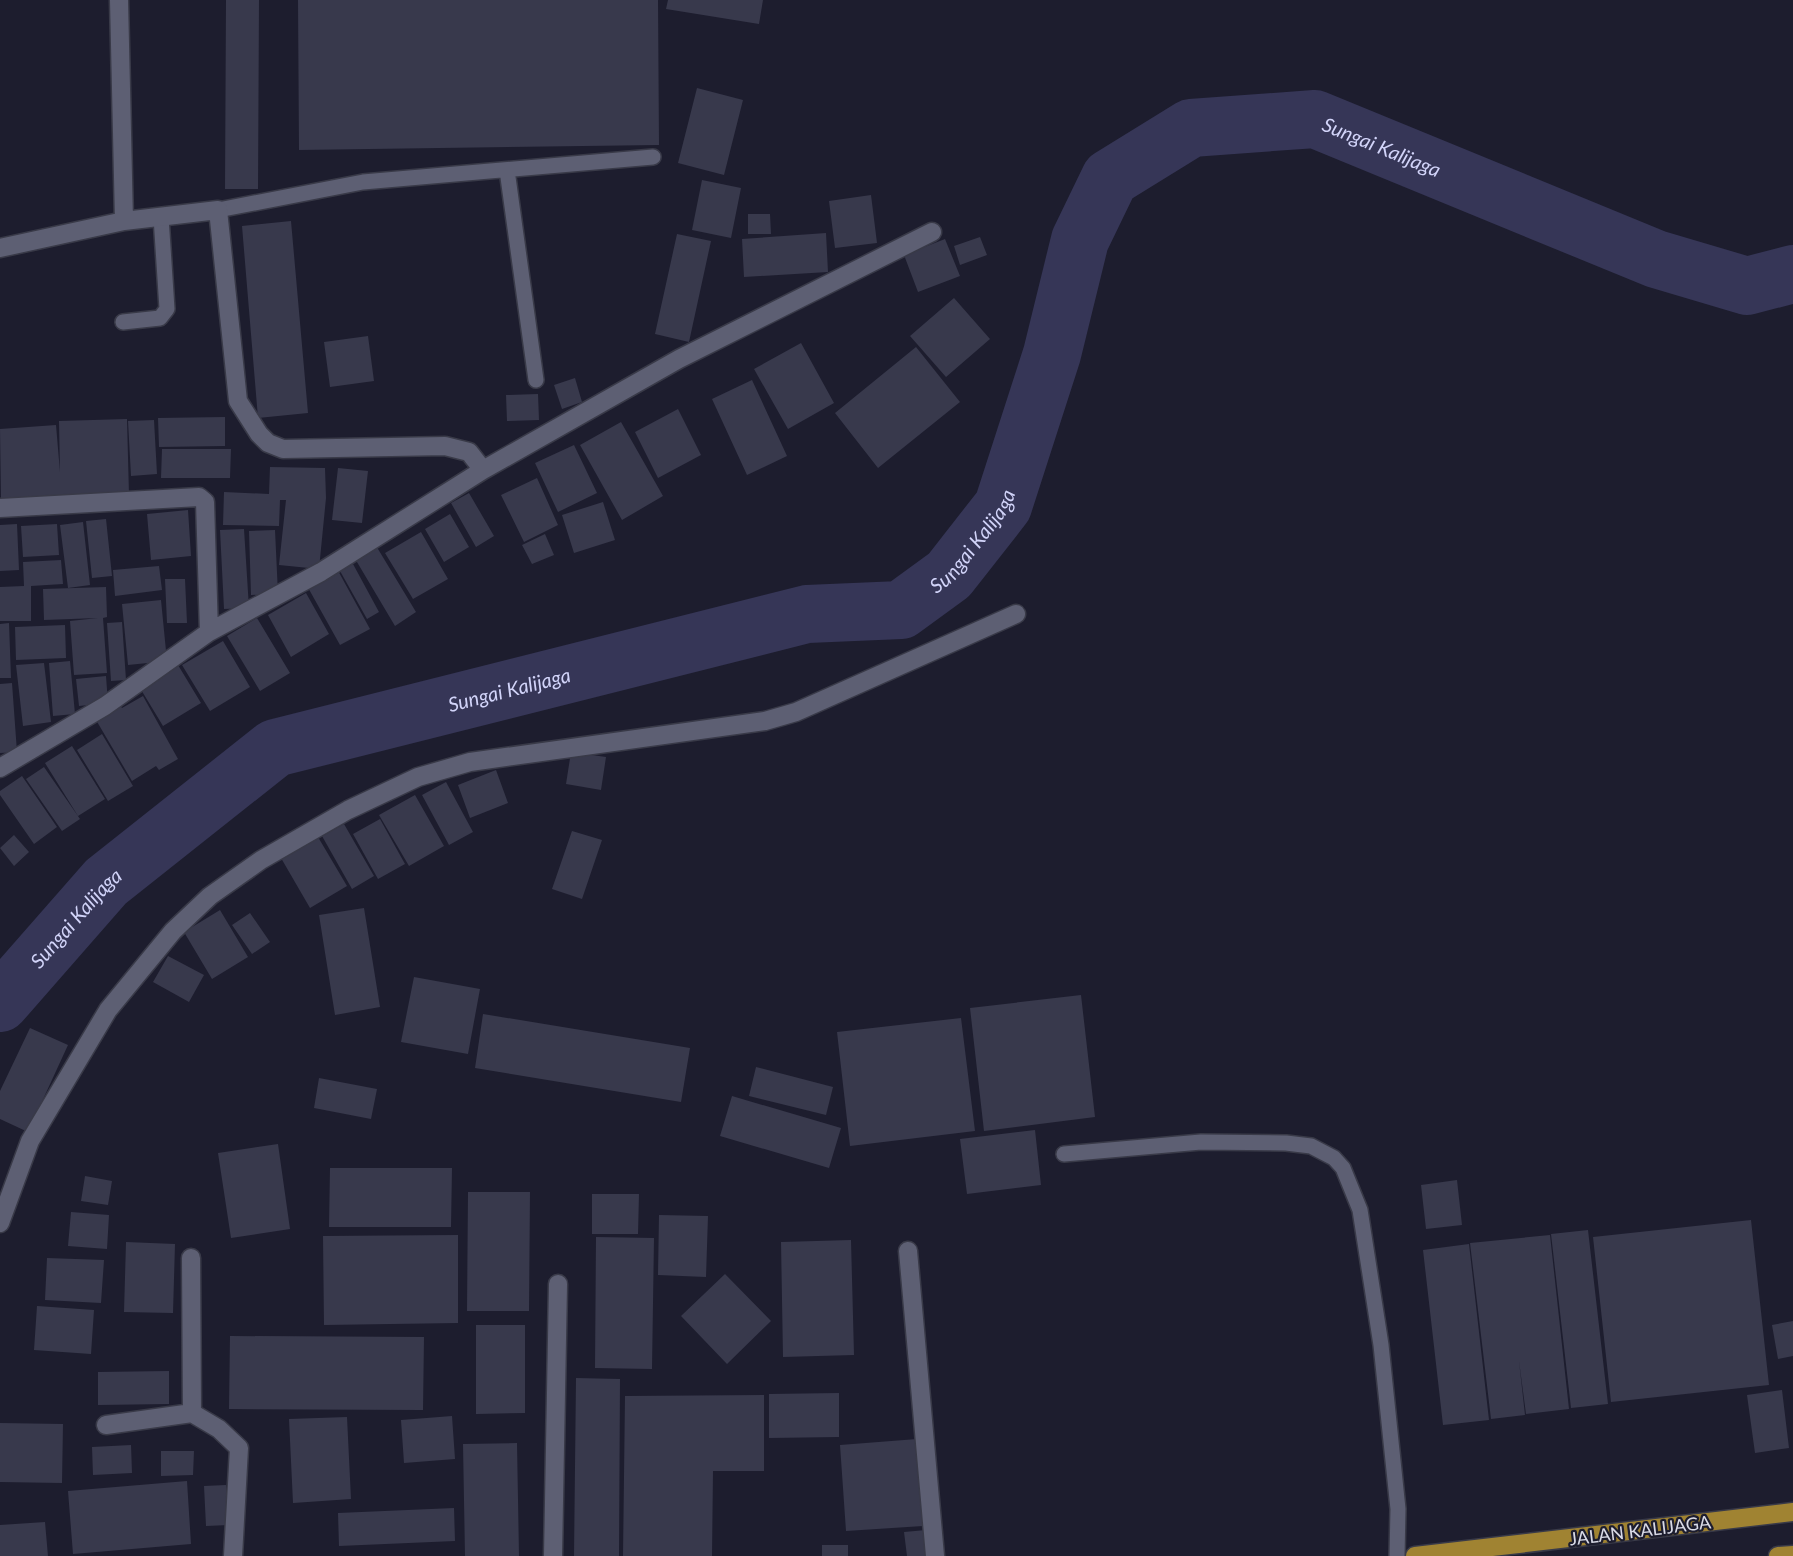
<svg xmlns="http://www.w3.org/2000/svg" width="1793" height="1556" font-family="Lato,sans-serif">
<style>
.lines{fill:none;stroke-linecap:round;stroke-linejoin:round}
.river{stroke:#363657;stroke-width:58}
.building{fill:#38394c}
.service-casing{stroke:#393a48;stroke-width:18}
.minor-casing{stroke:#393a48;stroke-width:21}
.trunk-casing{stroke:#393a48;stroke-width:21}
.service{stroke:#5d5f73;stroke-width:15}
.minor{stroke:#5d5f73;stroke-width:18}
.trunk{stroke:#a08332;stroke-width:18}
.labels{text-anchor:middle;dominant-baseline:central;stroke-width:4.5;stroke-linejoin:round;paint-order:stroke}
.street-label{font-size:18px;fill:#d9dae6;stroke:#1d1d2e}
.water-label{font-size:20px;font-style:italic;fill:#d2d4f9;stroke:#1d1d2e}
</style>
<rect width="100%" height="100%" fill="#1d1d2e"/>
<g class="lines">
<path class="river" id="s1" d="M0 1003 106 882 275 748 807 614 901 610 949 575 1003 506 1052 354 1080 240 1110 178 1191 128 1315 119 1656 259 1747 286 1793 274"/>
</g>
<path class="building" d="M226 0H259L258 189H225Z
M298 0H658L659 145 299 150Z
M668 0H763L759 24 666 9Z
M697 88 743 100 724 175 678 163Z
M702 180 741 188 731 238 692 230Z
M871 195 877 243 835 248 829 201Z
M748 214H770L771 234H748Z
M291 221 308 413 258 418 242 226Z
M826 233 828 272 744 277 742 239Z
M677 234 711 241 689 342 655 334Z
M980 237 987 255 960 265 954 246Z
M945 239 960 276 918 292 904 255Z
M954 298 990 339 946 377 910 336Z
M368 336 374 381 330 387 324 342Z
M801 343 834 403 788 429 754 369Z
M916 347 960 402 878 468 835 413Z
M575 378 582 402 562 409 554 385Z
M752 380 787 456 747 475 712 399Z
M538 394 539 420 507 421 506 395Z
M678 409 701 455 658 478 635 432Z
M225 417V446L159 447 158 418Z
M127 419 129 495 1 500 0 429 56 425 60 472 59 421Z
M154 420 157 474 131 476 128 421Z
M621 422 663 496 622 520 580 445Z
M574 445 597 493 558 512 535 463Z
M162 449H231L230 478H161Z
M270 467 325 468 326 498 319 569 279 565 286 500H280L279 526 223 525 224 492 269 494Z
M338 468 368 471 362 523 332 520Z
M537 478 558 525 524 542 501 495Z
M469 493 494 536 476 547 451 503Z
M603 502 615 540 574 553 562 515Z
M188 510 191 556 151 560 147 514Z
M450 514 469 547 444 562 425 529Z
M106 519 112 576 92 578 86 521Z
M83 522 90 585 68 588 60 525Z
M17 524 19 570 0 571V525Z
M57 524 59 555 23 557 21 526Z
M244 529 249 608 224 609 220 530Z
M275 530 278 594 251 595 249 531Z
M421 532 448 579 413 599 385 553Z
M545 534 554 555 532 564 522 545Z
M375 544 416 612 395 626 354 557Z
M61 560 63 584 31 586V621H0V587L24 586 23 562Z
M353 564 379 612 367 619 340 571Z
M159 566 162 590 115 596 113 570Z
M336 567 370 629 340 645 306 584Z
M165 579H185L187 623H167Z
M106 587 107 617 103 618 107 673 74 675 70 621 98 618 44 620 43 589Z
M306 593 329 634 291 657 268 615Z
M161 600 167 661 128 665 122 604Z
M257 618 290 673 260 691 227 636Z
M122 622 126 680 111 681 107 623Z
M9 623 11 678H0V624Z
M65 625 66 658 16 660 15 627Z
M223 641 250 687 210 711 182 665Z
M70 661 75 714 53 716 49 663Z
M44 663 51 722 23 726 16 665Z
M178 665 201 703 163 726 140 688Z
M106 676 108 703 79 706 76 679Z
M12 683 17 752 0 753V684Z
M143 696 178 759 159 770 156 766 132 781 96 720 120 705 122 708Z
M102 734 133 786 108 801 77 750Z
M72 746 105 799 78 816 45 763Z
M571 752 606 757 601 790 566 784Z
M44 767 80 819 62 831 26 779Z
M496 770 508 803 470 818 458 785Z
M22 776 57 827 34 844 0 795V791Z
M446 782 473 832 449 845 422 795Z
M415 795 444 846 409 866 379 815Z
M380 819 405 864 378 879 353 834Z
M344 824 374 876 352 889 322 836Z
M572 831 602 840 582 899 552 889Z
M14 835 29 852 14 866 0 848Z
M318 837 347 886 310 908 281 858Z
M364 908 380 1007 335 1015 319 915Z
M220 910 248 957 212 979 184 932Z
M250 913 270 942 252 954 232 925Z
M168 956 204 975 189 1002 153 982Z
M414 977 480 989 468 1054 401 1042Z
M1081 995 1095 1117 984 1131 970 1008Z
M483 1014 690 1048 681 1102 475 1068Z
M961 1018 975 1131 850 1146 837 1032Z
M30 1028 68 1045 28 1132 0 1119V1091Z
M756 1067 833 1087 826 1115 749 1096Z
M319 1078 377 1089 371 1119 314 1108Z
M732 1096 841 1128 829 1168 720 1136Z
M1035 1130 1041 1185 967 1194 960 1139Z
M278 1144 290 1229 231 1238 218 1153Z
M330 1168H452L451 1227H329Z
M85 1176 112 1181 108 1205 81 1201Z
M1457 1180 1462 1225 1426 1229 1421 1185Z
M468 1192H530L529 1311H467Z
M592 1194H639L638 1234H592Z
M71 1212 109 1215 107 1249 68 1246Z
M659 1215 708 1216 706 1277 658 1275Z
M1751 1220 1769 1385 1611 1402 1593 1237Z
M1588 1230 1608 1404 1571 1408 1551 1234Z
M458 1235V1323L324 1325 323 1236Z
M1550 1235 1569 1409 1526 1414 1519 1361 1525 1415 1491 1419 1470 1243Z
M596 1237 654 1238 652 1369 595 1368Z
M851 1240 854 1355 783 1357 781 1242Z
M126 1242 175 1244 173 1313 124 1312Z
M1469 1244 1489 1420 1443 1425 1423 1250Z
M47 1258 104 1260 101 1303 45 1300Z
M725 1274 771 1321 727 1364 681 1316Z
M37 1306 94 1310 91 1354 34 1350Z
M1793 1321V1356L1778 1359 1772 1325Z
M476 1325H525V1413L476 1414Z
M230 1336 424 1337 423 1410 229 1409Z
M169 1371V1404L98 1405V1372Z
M576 1378 620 1379 619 1556H574Z
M1782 1390 1789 1448 1755 1453 1747 1395Z
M839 1393V1437L769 1438V1394Z
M764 1395V1471H713L712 1556H623L625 1396Z
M452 1416 455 1459 404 1463 401 1420Z
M347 1417 351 1499 293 1503 289 1419Z
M0 1423 63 1424 62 1483 0 1482Z
M917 1439 923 1526 846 1531 840 1445Z
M517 1443 519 1556H465L463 1444Z
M131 1445 132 1473 93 1475 92 1447Z
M161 1451H194L193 1475 161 1476Z
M187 1481 191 1544 73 1554 68 1491Z
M226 1485 229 1525 206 1526 204 1486Z
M454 1508 455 1541 339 1546 338 1513Z
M45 1522 48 1556H0V1525Z
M926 1530 928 1556H907L904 1532Z
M822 1545H848V1556H822Z"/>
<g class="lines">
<g class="service-casing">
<path id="service" d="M507 170 536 380
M218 210 363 182 653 157
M123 322 160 318 167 309 161 217
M1064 1154 1201 1142 1286 1143 1311 1146 1334 1158 1343 1168 1360 1210 1381 1345 1398 1509 1397 1556"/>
</g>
<g class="minor-casing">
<path id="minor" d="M119 0 124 221
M0 248 124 221 218 210 238 401 259 434 268 443 283 449 445 446 469 452 483 470 321 572 209 632 105 706 0 768
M483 470 679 359 932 232
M0 508 199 497 205 502 209 632
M0 1223 30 1141 108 1010 173 931 210 896 261 860 348 810 418 777 470 762 765 721 796 712 1016 614
M908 1251 935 1556
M191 1258 192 1413
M106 1425 192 1413 219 1429 239 1448 233 1556
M553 1556 558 1284"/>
</g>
<g class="trunk-casing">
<path id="trunk" d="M1415 1556 1793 1512
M1778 1556 1793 1555"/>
</g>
<use href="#service" class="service"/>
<use href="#minor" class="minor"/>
<use href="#trunk" class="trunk"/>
</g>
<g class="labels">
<g class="street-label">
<text transform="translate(1640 1530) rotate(-7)">JALAN KALIJAGA</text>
</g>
<g class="water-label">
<text stroke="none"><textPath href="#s1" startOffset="1804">Sungai Kalijaga</textPath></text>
<text stroke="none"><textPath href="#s1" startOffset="1120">Sungai Kalijaga</textPath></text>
<text stroke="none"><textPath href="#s1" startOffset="618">Sungai Kalijaga</textPath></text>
<text stroke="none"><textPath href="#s1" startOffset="114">Sungai Kalijaga</textPath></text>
</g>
</g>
</svg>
